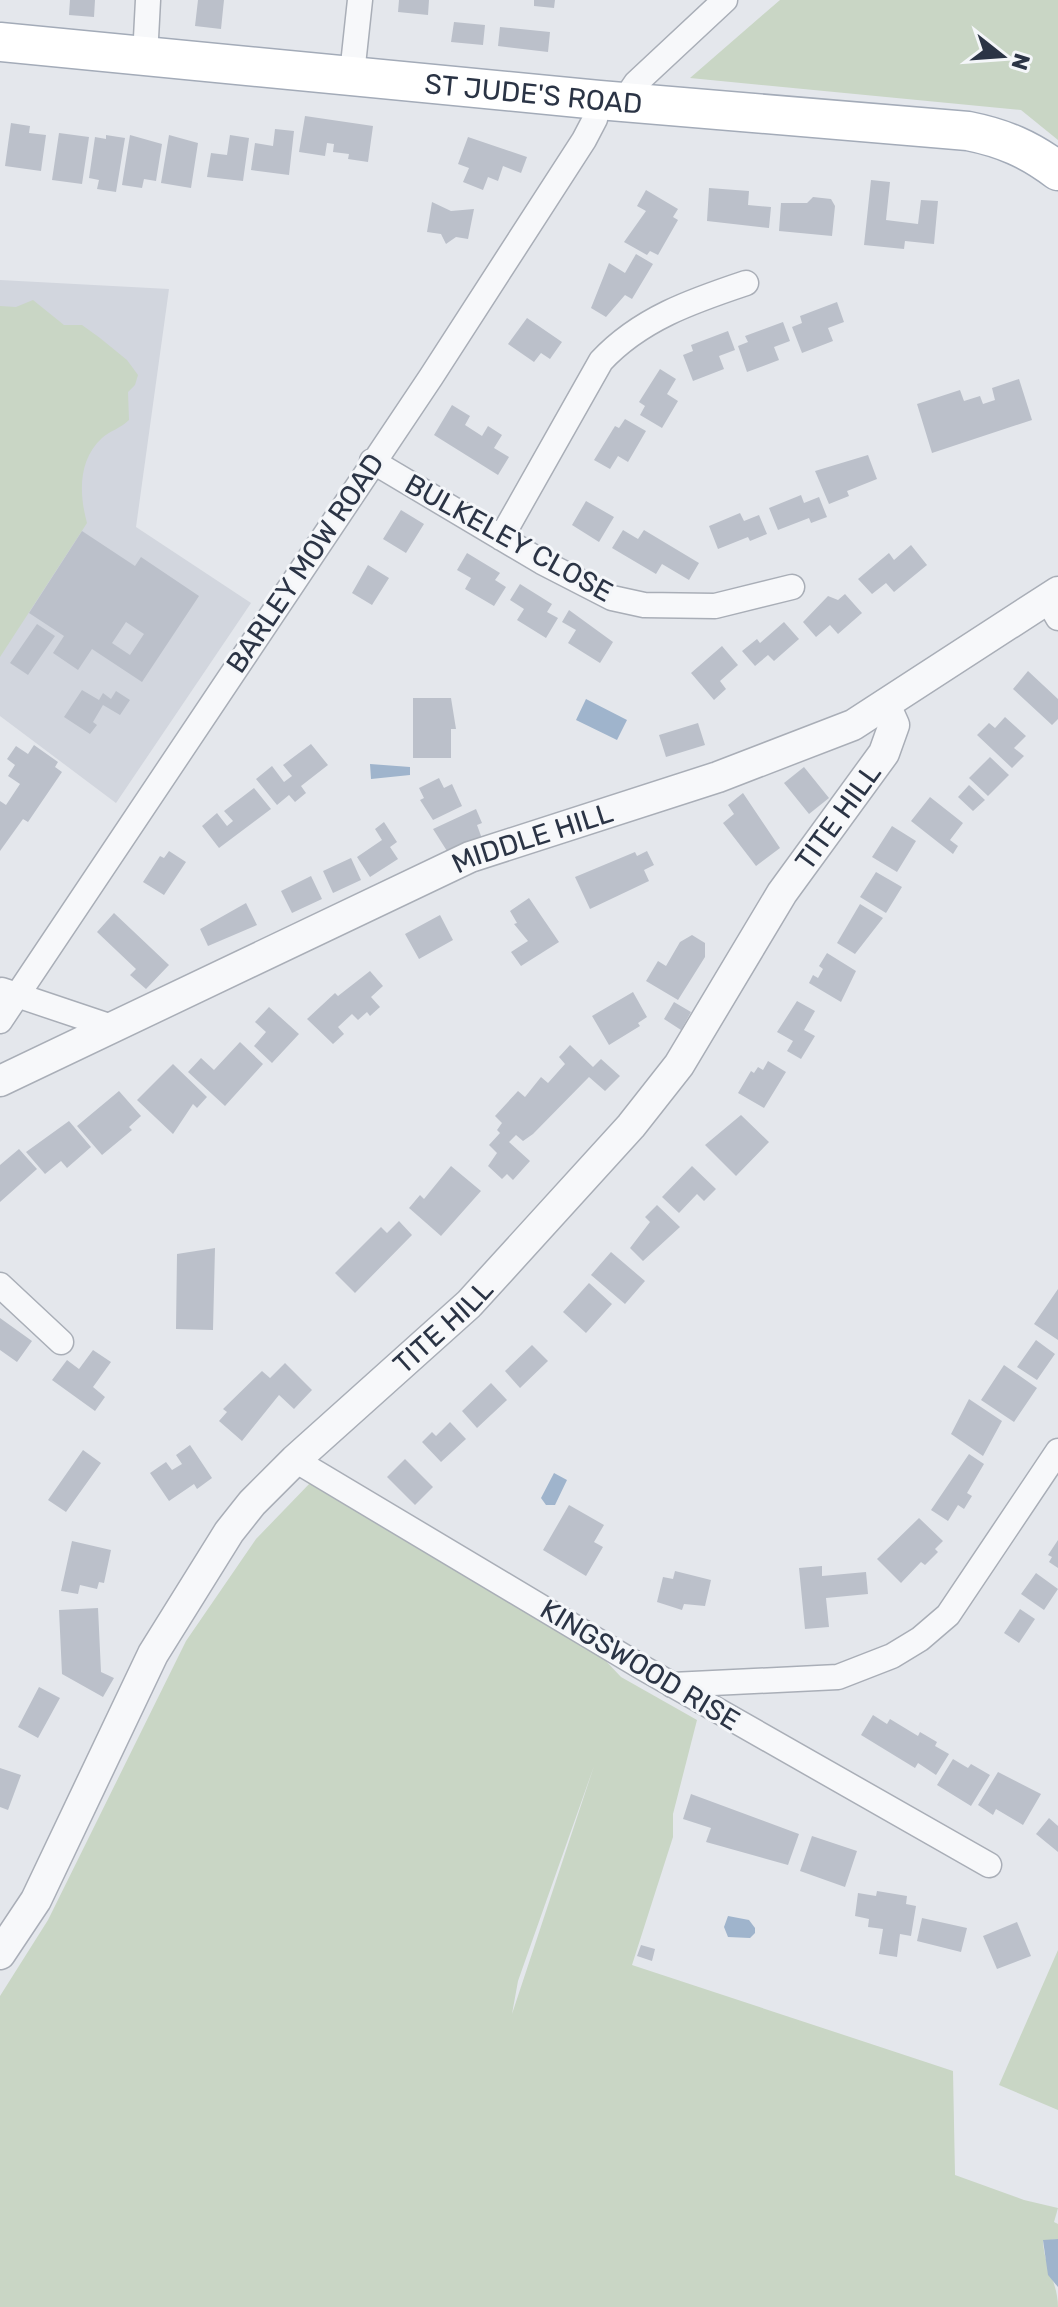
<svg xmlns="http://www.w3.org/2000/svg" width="1058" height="2307" font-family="Rubik,sans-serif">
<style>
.built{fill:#d2d6de}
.green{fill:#c9d6c5;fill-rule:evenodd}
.water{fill:#9fb4cc}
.building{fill:#bbc0ca;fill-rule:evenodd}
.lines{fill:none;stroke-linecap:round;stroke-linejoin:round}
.minor-casing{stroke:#a9aeb7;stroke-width:27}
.tertiary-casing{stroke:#a9aeb7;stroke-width:33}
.primary-casing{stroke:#a3abb8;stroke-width:41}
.minor{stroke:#f7f8fa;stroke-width:24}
.tertiary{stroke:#f7f8fa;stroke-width:30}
.primary{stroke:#fff;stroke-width:38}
.labels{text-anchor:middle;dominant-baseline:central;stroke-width:6;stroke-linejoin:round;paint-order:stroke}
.street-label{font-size:28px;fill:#2b3445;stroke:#f4f6f9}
</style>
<rect width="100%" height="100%" fill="#e4e7ec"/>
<path class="built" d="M0 280 169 289 136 527 251 603 116 803 0 716Z"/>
<path class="green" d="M780 0H1058V140L1021 110 690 78Z
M33 300 64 325H82L100 338 127 360 138 375 135 385 128 392 129 420C121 428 110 431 102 438 78 460 79 494 87 523L0 657V306L16 307Z
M312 1481 553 1605 621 1677 697 1720 673 1814V1837L632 1965 953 2071 955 2175 1024 2200 1058 2208 1054 2222 1058 2224V2239L1043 2241C1044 2266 1058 2283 1058 2307H0V1996L48 1920 186 1641 256 1539ZM594 1766 512 2014 518 1981Z
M1058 1950V2110L999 2085Z"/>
<path class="water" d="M586 699 627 720 617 740 576 720Z
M370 764 410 767V775L371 779Z
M554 1473 567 1480 555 1505H546L541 1498Z
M728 1916 749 1920 755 1928V1933L750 1938 728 1937 724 1927Z
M1058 2239V2287L1048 2275 1043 2240Z"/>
<path class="building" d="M70 0H95L94 17 69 15Z
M198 0H224L221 29 195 26Z
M399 0H429L428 15 398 12Z
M534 0H555L554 8 534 6Z
M454 22 485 25 483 45 451 42Z
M500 27 550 32 548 52 498 46Z
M305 116 373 126 368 162 348 159 349 154 333 152 334 144 327 143 325 156 299 152Z
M11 123 30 126 29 133 46 135 41 171 5 166Z
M275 129 294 131 289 175 251 170 255 143 273 146Z
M59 133 89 137 82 184 52 180Z
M106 135 125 138 116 192 97 189 99 180 89 178 95 137 106 139Z
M130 135 162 144 156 181 144 179 142 188 122 185Z
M169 135 198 143 191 188 161 183Z
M230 135 249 138 243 181 207 177 211 153 227 155Z
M468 137 527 157 521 173 503 166 498 181 488 177 483 190 463 182 469 168 458 164Z
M871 180 890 182 886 220 918 224 921 200 938 201 934 244 905 241 904 249 864 245Z
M709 188 749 191 748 205 771 207 769 228 707 221Z
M646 190 678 209 673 217 678 220 658 255 650 251 647 255 624 242 646 211 637 206Z
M813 197 831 199 835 206 832 236 779 231 781 203H807Z
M432 202 451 211 474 209 468 239 456 237 446 244 441 234 427 232Z
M636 254 653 264 632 299 625 295 606 317 591 308 609 263 625 273Z
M837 302 844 322 828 328 833 341 802 353 792 327 802 323 800 316Z
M527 318 562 342 550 359 541 353 534 362 508 344Z
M783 322 790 341 774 347 779 360 747 372 738 346 748 342 745 336Z
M728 331 735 350 719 356 724 369 693 381 683 355 693 351 691 345Z
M660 369 676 379 667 394 678 401 662 428 640 415 645 406 639 402Z
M1019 379 1032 420 932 453 917 404 960 390 964 401 980 396 983 404 995 400 992 388Z
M452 405 470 416 465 425 482 436 488 426 502 435 494 448 509 457 498 475 434 435Z
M625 419 646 431 628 462 618 456 610 469 594 460 615 426 619 428Z
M868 455 877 479 847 491 849 496 829 504 815 471Z
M801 495 804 503 819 497 827 517 811 523 809 518 778 530 769 508Z
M586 501 614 517 599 542 572 525Z
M401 510 424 524 406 553 383 539Z
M740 513 744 521 759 515 767 534 750 541 748 537 718 549 709 526Z
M623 530 638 539 644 530 699 563 689 580 662 564 656 574 612 548Z
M82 531 135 566 141 557 199 596 142 682 92 649 78 670 53 653 64 636 29 613ZM126 622 144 634 130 655 112 643Z
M911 545 927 565 894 592 886 583 872 594 858 579 889 553 894 560Z
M467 553 500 573 495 580 506 587 494 606 465 589 471 578 457 570Z
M368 565 389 578 372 605 352 593Z
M520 584 552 604 547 612 558 618 546 638 517 620 524 609 510 600Z
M845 594 862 613 838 634 830 625 816 637 803 622 828 596 838 600Z
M569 610 613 642 600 663 568 643 576 630 562 622Z
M784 622 799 639 774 661 768 655 755 666 742 651 757 639 760 643Z
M37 624 55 636 28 675 10 663Z
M722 646 738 665 720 681 726 689 714 700 691 673Z
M1028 671 1058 699V719L1052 725 1013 689Z
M82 690 99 700 103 693 111 699 116 691 130 700 120 715 103 705 93 722 97 725 90 734 64 717Z
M413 698H451L456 729H451V758H413Z
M1005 717 1026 736 1014 748 1024 756 1012 768 977 735 989 723 995 728Z
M698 723 705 745 666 757 659 735Z
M311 744 328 765 301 786 306 793 295 802 289 795 277 805 256 779 272 766 284 782 292 776 283 765Z
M34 745 58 762 55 767 62 772 28 822 23 819 0 851V801L6 805 20 784 8 776 15 765 7 759 16 746 28 754Z
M990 757 1009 775 988 796 969 778Z
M804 767 829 798 809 814 784 783Z
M439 778 444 788 452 784 462 806 433 820 420 800 424 798 419 788Z
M969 785 985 800 973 811 958 797Z
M254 788 271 809 219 848 202 826 217 813 227 826 233 821 224 811Z
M743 793 780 848 756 866 723 823 734 814 728 805Z
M930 797 963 823 950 840 958 846 953 854 911 821Z
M476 809 482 823 477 825 484 844 463 854 459 845 447 851 433 829Z
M384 822 397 842 390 847 398 859 370 877 357 857 382 840 375 829Z
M892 826 916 841 897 872 872 857Z
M169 851 186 862 164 895 143 882 160 856 164 858Z
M647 851 654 865 644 870 649 881 590 909 575 877 635 852 637 856Z
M351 858 361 880 333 893 323 871Z
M876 872 902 887 886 913 860 897Z
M311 876 322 899 292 913 281 891Z
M529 898 559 942 521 966 511 952 528 941 514 924 517 923 510 911Z
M246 903 257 925 208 946 200 929Z
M860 904 883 918 855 954 837 943Z
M114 913 169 965 146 989 130 975 136 969 97 932Z
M440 915 453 940 419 959 405 934Z
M692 935 705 943V957L678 1000 646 981 658 961 666 966 680 942Z
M827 953 856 971 841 1002 809 983 813 975 818 978 823 969 819 966Z
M370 971 383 986 371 997 380 1007 370 1016 367 1012 358 1020 352 1014 338 1027 344 1034 333 1044 307 1019 335 993 338 996Z
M633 992 647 1017 638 1023 640 1026 609 1045 592 1016Z
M797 1001 815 1011 804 1030 815 1036 801 1059 787 1051 793 1041 777 1032Z
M674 1002 691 1012 681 1030 664 1019Z
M269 1007 299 1034 272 1063 254 1046 266 1032 255 1022Z
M240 1042 263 1064 225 1106 188 1072 201 1058 214 1070Z
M570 1045 593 1067 601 1059 620 1076 605 1091 589 1077 533 1134 523 1141 516 1135 509 1142 530 1161 513 1180 507 1174 502 1179 488 1166 497 1153 489 1145 500 1133 497 1130 502 1123 495 1116 518 1091 525 1097 541 1077 548 1083 565 1064 559 1057Z
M768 1061 786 1072 764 1108 738 1093 751 1071 754 1073 758 1067 763 1070Z
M173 1064 207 1097 197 1108 193 1104 173 1134 137 1100Z
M119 1091 141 1116 129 1127 132 1130 102 1155 77 1126Z
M741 1115 769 1142 736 1176 705 1145Z
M69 1121 91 1147 67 1168 61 1161 45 1174 26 1152Z
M19 1149 37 1169 0 1202V1165Z
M451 1166 481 1191 441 1236 409 1208 420 1195 424 1199Z
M692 1166 716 1189 704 1201 697 1194 679 1213 662 1197Z
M657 1205 680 1227 643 1261 630 1248 650 1222 645 1217Z
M399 1221 412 1235 355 1293 335 1273 381 1227 387 1233Z
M215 1248 213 1330 176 1329 177 1254Z
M611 1252 645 1281 625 1304 591 1275Z
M589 1283 612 1304 586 1333 563 1312Z
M1058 1289V1340L1034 1324Z
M0 1318 32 1341 17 1362 0 1350Z
M1036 1340 1055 1354 1037 1380 1017 1367Z
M532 1345 548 1361 520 1388 505 1371Z
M93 1350 111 1362 93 1387 105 1397 95 1411 52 1380 67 1360 79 1369Z
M285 1363 312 1390 294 1409 279 1395 242 1441 219 1421 227 1412 223 1409 262 1371 270 1378Z
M1004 1365 1037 1388 1014 1422 981 1400Z
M491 1383 507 1400 477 1428 462 1411Z
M969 1399 1002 1421 983 1456 951 1434Z
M450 1422 466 1439 441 1462 422 1442 432 1432 436 1436Z
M190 1445 212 1478 197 1489 194 1484 169 1501 150 1473 166 1462 172 1470 182 1464 176 1455Z
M83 1450 101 1463 66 1512 48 1500Z
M969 1454 984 1464 967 1493 972 1496 964 1509 958 1505 948 1521 931 1510Z
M405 1459 433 1487 415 1505 387 1477Z
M569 1505 604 1525 594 1542 603 1547 586 1576 543 1550Z
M919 1518 943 1541 935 1549 938 1552 925 1565 921 1562 901 1583 877 1559Z
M1058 1540V1568L1049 1562 1052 1557 1048 1555Z
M72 1541 111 1550 104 1583 99 1582 97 1589 80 1585 78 1594 61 1591Z
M822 1566V1576L866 1572 868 1594 826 1598 829 1627 805 1629 799 1568Z
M675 1571 711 1580 705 1606 684 1604 682 1610 657 1602 663 1577 673 1579Z
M1036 1573 1058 1589 1044 1610 1021 1594Z
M98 1608 101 1672 114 1678 103 1697 62 1674 59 1610Z
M1020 1609 1035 1619 1019 1643 1004 1633Z
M39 1687 60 1698 38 1738 18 1727Z
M873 1715 887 1724 890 1719 918 1736 920 1732 937 1742 935 1746 949 1754 936 1775 918 1763 915 1768 861 1735Z
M953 1759 968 1768 971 1764 990 1775 971 1806 937 1785Z
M0 1768 21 1775 8 1810 0 1807Z
M998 1772 1041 1794 1023 1825 996 1809 993 1815 978 1805Z
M691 1794 799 1834 788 1865 706 1842 711 1828 683 1819Z
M1049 1818 1058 1826V1852L1036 1834Z
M812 1836 857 1851 845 1887 800 1871Z
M877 1891 907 1896 906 1904 916 1906 911 1936 900 1934 897 1957 879 1954 883 1929 868 1927 869 1919 855 1916 858 1893 876 1896Z
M922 1918 967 1928 961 1952 917 1941Z
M1017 1922 1031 1956 997 1969 983 1936Z
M641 1945 655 1949 652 1961 637 1956Z"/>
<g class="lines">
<g class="minor-casing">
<path id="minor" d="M145 57 148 0
M352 74 360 0
M623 102 636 83 725 0
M372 461 542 562 612 598 644 605 715 606 792 587
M501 538 601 361C640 319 692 301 746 283
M1047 599 1058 618
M2 990 112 1027
M0 1021 431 377 584 140 595 119 599 100
M0 1285 61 1342
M295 1460 643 1668 989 1865
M672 1685 838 1677 892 1656 920 1639 948 1615 1058 1451"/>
</g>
<g class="tertiary-casing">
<g id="tertiary">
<path id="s1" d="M0 1081 470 857 718 777 853 725 1058 592"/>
<path id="s2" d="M0 1954 36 1900 153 1654 229 1532 252 1503 295 1460 469 1304 631 1126 679 1065 782 893 884 753 894 725 885 705"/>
</g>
</g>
<g class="primary-casing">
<g id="primary">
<path id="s3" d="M0 42 599 100 968 131C1003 138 1029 149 1058 171"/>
</g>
</g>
<use href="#minor" class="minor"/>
<use href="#tertiary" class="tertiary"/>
<use href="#primary" class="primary"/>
</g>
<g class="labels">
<g class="street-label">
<text stroke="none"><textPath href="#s3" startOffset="536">ST JUDE'S ROAD</textPath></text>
<text transform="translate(509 538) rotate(29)">BULKELEY CLOSE</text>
<text transform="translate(305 563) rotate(-56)">BARLEY MOW ROAD</text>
<text stroke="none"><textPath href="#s2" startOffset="1426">TITE HILL</textPath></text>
<text stroke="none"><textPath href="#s1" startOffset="586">MIDDLE HILL</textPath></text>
<text stroke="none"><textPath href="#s2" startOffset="778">TITE HILL</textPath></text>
<text transform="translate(640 1665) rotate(31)">KINGSWOOD RISE</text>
</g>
</g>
<g transform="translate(1002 56) rotate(107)" stroke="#f4f6f9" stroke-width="6" paint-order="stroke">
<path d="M0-6L14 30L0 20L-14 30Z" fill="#2b3445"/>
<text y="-12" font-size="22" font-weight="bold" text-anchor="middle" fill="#2b3445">N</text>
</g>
</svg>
